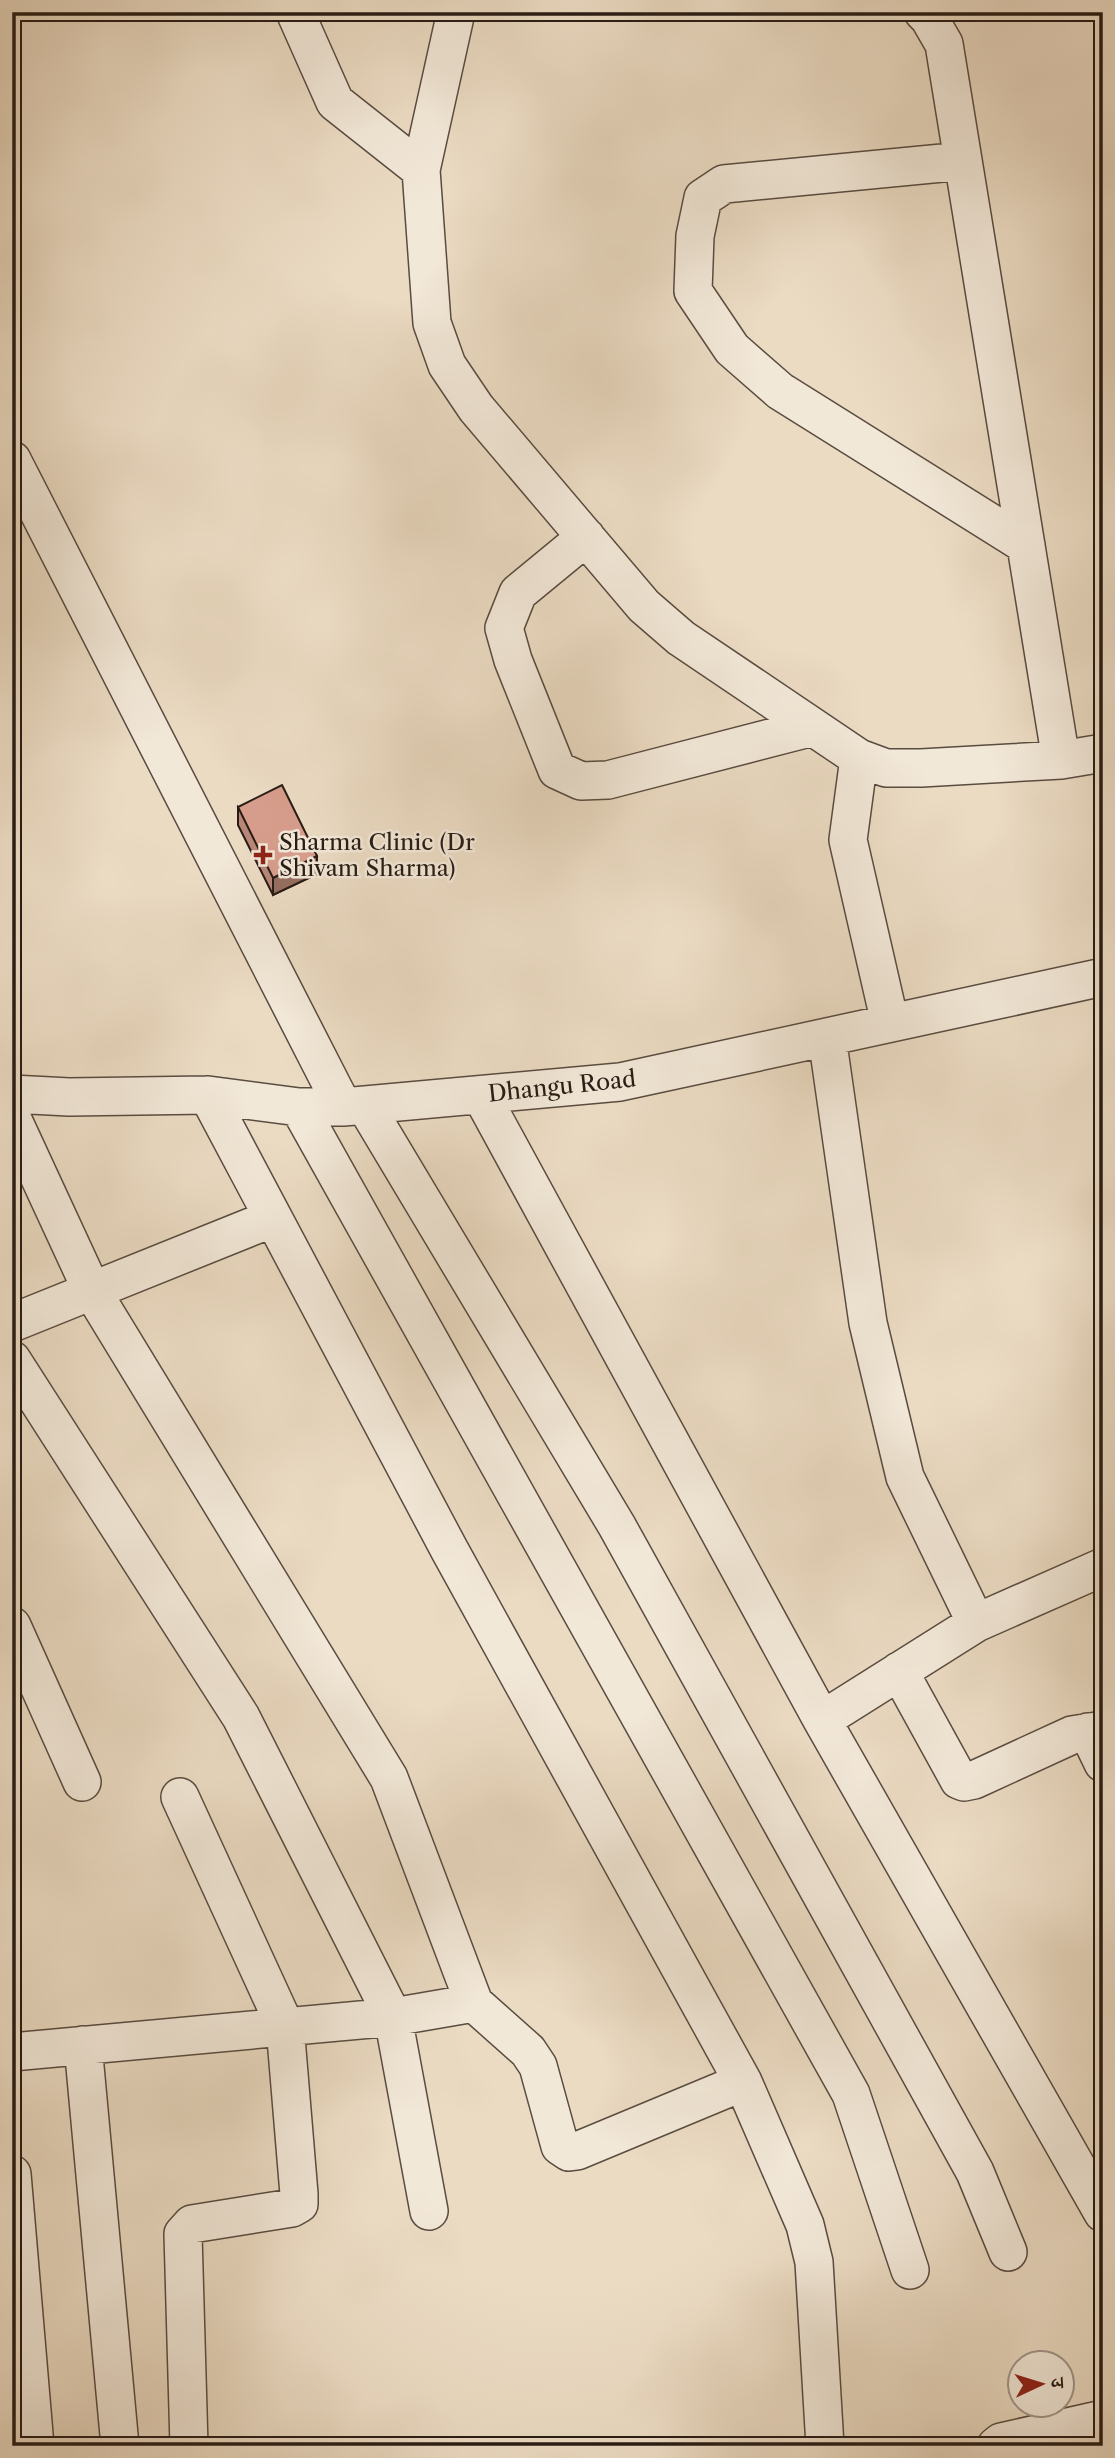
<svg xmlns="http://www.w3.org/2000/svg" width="1115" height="2458" font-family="'Libre Caslon Text','Noto Serif Devanagari',serif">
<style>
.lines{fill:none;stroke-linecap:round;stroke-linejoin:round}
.minor-casing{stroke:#594c40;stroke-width:40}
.minor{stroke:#f2e8d8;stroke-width:37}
.wall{fill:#b98778;stroke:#281c15;stroke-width:2}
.shaded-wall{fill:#966e62;stroke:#281c15;stroke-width:2}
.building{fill:#d79d8c;stroke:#281c15;stroke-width:2}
.poi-dot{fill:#8f2418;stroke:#f2e8d8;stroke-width:2.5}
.labels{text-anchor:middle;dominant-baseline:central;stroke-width:5;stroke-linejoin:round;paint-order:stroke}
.poi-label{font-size:23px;fill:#281c15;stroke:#f2e8d8;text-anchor:start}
.street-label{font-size:23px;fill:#281c15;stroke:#f2e8d8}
</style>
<rect width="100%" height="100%" fill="#ebdbc3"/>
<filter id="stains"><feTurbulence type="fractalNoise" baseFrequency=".00286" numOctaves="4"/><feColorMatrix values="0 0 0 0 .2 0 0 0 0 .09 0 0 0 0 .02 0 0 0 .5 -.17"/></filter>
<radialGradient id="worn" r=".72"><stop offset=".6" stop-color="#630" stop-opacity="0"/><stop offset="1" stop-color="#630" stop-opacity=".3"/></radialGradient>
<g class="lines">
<g class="minor-casing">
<path id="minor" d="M295 12 335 102 421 170
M456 12 421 170 432 323 447 365 476 408 644 606 681 638 859 758 886 768H921L1061 760 1103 753
M923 12 929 18 944 44 1061 760
M963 161 724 184 703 198 695 236 693 291 732 349 780 391 1026 545
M12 460 343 1107
M586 537 518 593 504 628 513 660 557 770 581 781 608 780 813 727
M859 758 848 840 890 1023
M827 1037 868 1323 905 1477 976 1623
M12 1094 69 1097 208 1095 299 1107H343L620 1082 1103 977
M208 1095 449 1549 743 2082 805 2225 814 2262 825 2446
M481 1095 822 1720 1103 2213
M365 1105 617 1526 975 2172 1008 2252
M299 1107 851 2094 910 2270
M12 1118 92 1291 389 1778 474 2003 528 2051 538 2066 560 2146 569 2152 577 2151 743 2082
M12 1323 273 1218
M12 1360 241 1717 393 2017 429 2211
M12 1626 82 1782
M899 1671 959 1780 964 1782 974 1780 1072 1735 1103 1730
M822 1720 976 1623 1103 1567
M1088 1732 1103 1763
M180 1797 285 2026 299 2194V2204L292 2208 192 2224 183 2234 189 2446
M83 2045 120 2446
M12 2052 393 2017 474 2003
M12 2174 35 2446
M996 2446 1001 2442 1103 2419"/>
</g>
<use href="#minor" class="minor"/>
</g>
<path class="wall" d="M238 807 317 874 273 895 238 825Z"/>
<path class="shaded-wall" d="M317 856V874L273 895V878Z"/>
<path class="building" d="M282 785 317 856 273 878 238 807Z"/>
<path class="poi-dot" d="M259.5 844.5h7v7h7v7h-7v7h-7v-7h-7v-7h7z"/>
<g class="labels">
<g class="poi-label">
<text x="279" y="842">Sharma Clinic (Dr<tspan x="279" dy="26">Shivam Sharma)</tspan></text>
</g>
<g class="street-label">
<text transform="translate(562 1086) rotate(-6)">Dhangu Road</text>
</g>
</g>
<rect width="1115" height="2458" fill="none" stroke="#ebdbc3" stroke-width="42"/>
<rect x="14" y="14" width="1087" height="2430" fill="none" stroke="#281c15" stroke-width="3.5"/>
<rect x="21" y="21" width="1073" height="2416" fill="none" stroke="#281c15" stroke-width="2"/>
<g transform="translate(1041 2384) rotate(86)"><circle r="33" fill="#f2e8d8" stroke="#a1968a" stroke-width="2"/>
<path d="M0-5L12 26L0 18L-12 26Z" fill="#8f2418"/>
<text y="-10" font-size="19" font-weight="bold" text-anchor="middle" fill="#281c15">उ</text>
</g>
<rect width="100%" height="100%" filter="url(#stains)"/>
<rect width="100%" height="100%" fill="url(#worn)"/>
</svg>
